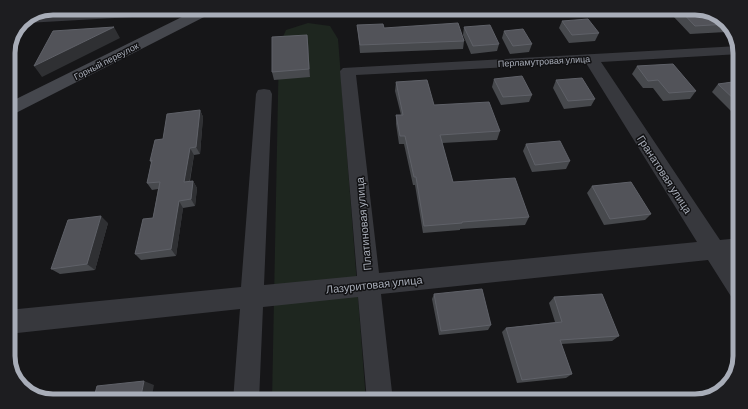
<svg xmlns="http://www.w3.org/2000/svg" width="748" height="409" font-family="Barlow,sans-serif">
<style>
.green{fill:#1e261f}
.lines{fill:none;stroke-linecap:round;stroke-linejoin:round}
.street{fill:#37383d;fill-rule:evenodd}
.secondary{fill:#45474d;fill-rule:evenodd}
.wall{fill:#47494d}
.shaded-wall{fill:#2f3033}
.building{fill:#525359;stroke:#5f6168}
.labels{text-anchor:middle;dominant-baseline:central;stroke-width:3;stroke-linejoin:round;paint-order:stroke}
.far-street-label{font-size:9px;fill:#a8adb8;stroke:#111113}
.street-label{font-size:11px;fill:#a8adb8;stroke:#111113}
.rim{fill:none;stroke:#a8adb8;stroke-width:5}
</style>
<rect width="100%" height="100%" fill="#161618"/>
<path class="green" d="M308 23 330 26 338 39 366 401H272L279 46 286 30Z"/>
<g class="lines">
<path class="street" d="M150 8H217C210 18 196 15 186 14L26 23 21 22 38 14Z
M739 46 740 54 601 62 720 240 740 238V256L731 257 740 270V301L732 298 708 260 381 294 393 401H367L358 297 263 307 259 401H233L240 309 8 334V310L241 287 256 94 258 90 264 89 270 90 272 94 264 285 357 276 340 71 343 68ZM586 63 697 242 379 273 356 75Z"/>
<path class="secondary" d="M200 8H272L270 11 265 12 208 15 8 117V103Z"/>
</g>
<path class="wall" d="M678 8 717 14 730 27 726 32 690 34 673 16Z
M562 21 599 33 595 41 569 43 559 28Z
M357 25 384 28 464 41 463 49 360 53 358 33Z
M464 27 499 44 497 51 471 54 463 35Z
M504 31 532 44 529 52 510 54 502 38Z
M307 35 308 42 310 77 274 80 272 72Z
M637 66 696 91 690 99 663 101 653 88H643L632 74Z
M494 79 532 95 529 102 501 105 492 87Z
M556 80 595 99 591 106 564 109 553 88Z
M740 81V109L731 111 712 92 718 84Z
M396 82 434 105 500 131 497 140 442 143 453 182 529 217 525 225 460 229V230L423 233 415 185H413L404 144H399L396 124V115H401L395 91Z
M200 110 203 117 200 154 194 155 190 181H193L197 188 195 206 183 208 176 256 141 260 135 254 153 218 158 189 152 190 147 183 151 163 150 161Z
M526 144 570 161 566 169 532 172 523 151Z
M592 186 651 214 645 220 604 225 587 193Z
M108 223 95 270 60 274 51 269Z
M434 294 491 325 488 330 439 335 432 299Z
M554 297 619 336 612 341 561 344 572 374 566 378 517 383 502 332 506 328 555 322 549 303Z"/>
<path class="shaded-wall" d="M114 27 120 38 42 77 34 66Z
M307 35 308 42 310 77 309 69Z
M10 47 13 51 8 60V50Z
M200 110 203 117 200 154 196 147Z
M190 148 194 155 188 189 184 182Z
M193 181 197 188 195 206 191 199Z
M179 201 183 208 176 256 171 249Z
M101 216 108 223 95 270 87 264Z
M144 381 154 385 151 401H140Z"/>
<path class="building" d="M678 8H695L717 14 728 24 695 26Z
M588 19 599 33 572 35 562 21Z
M458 23 464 41 360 45 357 25 383 24 384 28Z
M490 25 499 44 473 46 464 27Z
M114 27 34 66 53 31Z
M523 29 532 44 513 46 504 31Z
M307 35 309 69 272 72V37Z
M673 64 696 91 669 93 658 80 648 81 637 66Z
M522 76 532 95 503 97 494 79Z
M582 78 595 99 568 101 556 80Z
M427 80 434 105 489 102 500 131 440 135 453 182 515 178 529 217 462 222V223L424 226 416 177H414L405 136H400L396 115H403L396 82Z
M740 81V103H738L718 84Z
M200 110 196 147 190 148 184 182 193 181 191 199 179 201 171 249 135 254 143 219 153 218 160 182 147 183 152 160 150 161 155 140 163 139 167 114Z
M560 141 570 161 535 165 526 144Z
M631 182 651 214 610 219 592 186Z
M101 216 87 264 51 269 68 220Z
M482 289 491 325 441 331 434 294Z
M602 294 619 336 560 340 572 374 522 380 506 328 562 322 554 297Z
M144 381 140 401H93L97 386Z"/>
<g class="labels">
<g class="far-street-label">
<text transform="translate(106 61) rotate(-27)">Горный переулок</text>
<text transform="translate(544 61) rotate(-3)">Перламутровая улица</text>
</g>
<g class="street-label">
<text transform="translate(665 174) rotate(57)">Гранатовая улица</text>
<text transform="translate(363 224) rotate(-95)">Платиновая улица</text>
<text transform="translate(374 284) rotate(-6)">Лазуритовая улица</text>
</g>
</g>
<path d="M0 0H748V409H0ZM53 15H695A38 38 0 0 1 733 53V356A38 38 0 0 1 695 394H53A38 38 0 0 1 15 356V53A38 38 0 0 1 53 15Z" fill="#1d1d20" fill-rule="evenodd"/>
<path class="rim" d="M53 15H695A38 38 0 0 1 733 53V356A38 38 0 0 1 695 394H53A38 38 0 0 1 15 356V53A38 38 0 0 1 53 15Z"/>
</svg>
